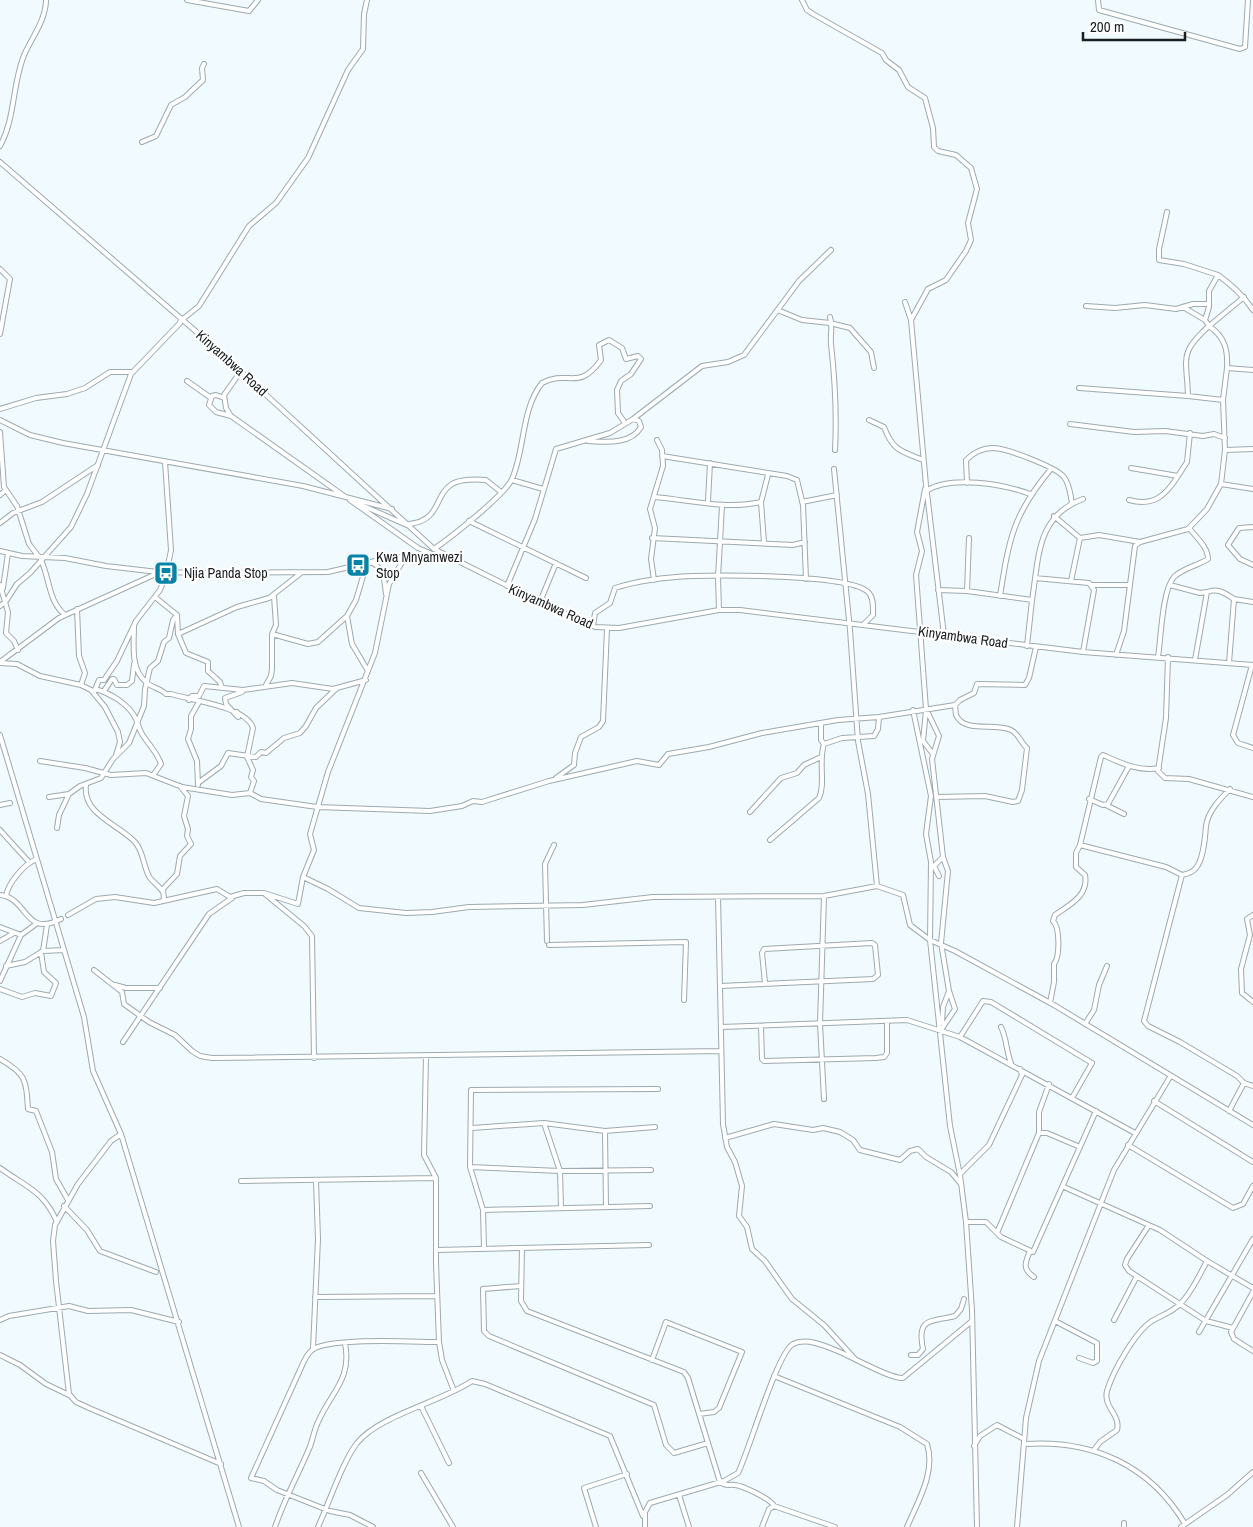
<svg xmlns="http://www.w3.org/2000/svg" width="1253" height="1527" font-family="'Archivo Narrow',sans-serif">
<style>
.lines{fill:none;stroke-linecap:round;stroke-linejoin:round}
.minor-casing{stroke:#9caab1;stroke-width:6}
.minor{stroke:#fff;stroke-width:4}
.labels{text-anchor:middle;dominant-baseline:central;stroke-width:4.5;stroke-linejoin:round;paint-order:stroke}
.street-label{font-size:14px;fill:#191f21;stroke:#fff}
.poi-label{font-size:14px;fill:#191f21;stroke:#fff;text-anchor:start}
</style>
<rect width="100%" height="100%" fill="#f1fafe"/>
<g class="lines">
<g class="minor-casing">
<path id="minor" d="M187 0 249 11 258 0
M802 0 807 10 813 14 882 53 886 60 899 70 908 87 925 98 933 128 934 147 938 151 956 155 971 168 977 189 968 223 971 240 966 251 946 280 928 289 911 320 926 485 944 635
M1098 0 1099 10 1240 49 1245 47 1248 0
M142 142 156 136 171 105 185 97 203 80 202 68 204 64
M0 146C16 117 12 82 25 53 33 36 46 19 46 0
M0 162 214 347 434 549 540 602 595 627 619 628 719 610H740L1083 652 1253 665
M1167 212 1159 249V260L1184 264 1218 275
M0 269 10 279 0 334
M1244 297 1209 326 1205 320 1209 307V291L1218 275C1232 285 1243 295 1253 310
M905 302 911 320
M1086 306 1115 308 1145 305 1176 309 1193 304H1209
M1183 307 1205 320
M780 311 802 320 830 323 850 328 871 352 874 368
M830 317C833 326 830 335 831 344 835 380 837 414 835 450
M183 319 199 306 249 226 276 203 308 158 348 70 363 49 364 14 367 0
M241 371 224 395 226 408 231 416 344 496
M187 381 211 398
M1079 388 1188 396
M224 398 216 395 212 396 209 405 216 412 231 416
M1223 400 1227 368
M0 409 36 398 67 394 85 388 110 372H133
M0 420 30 435 63 443 303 486 392 509
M869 420 884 427C893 451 901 451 923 460
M1070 424 1134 432 1165 431 1203 436 1214 434 1225 438
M0 432 4 487 17 506 29 544 39 557
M588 441C605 442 631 445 641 427L639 421 633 419
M1225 450 1253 449
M662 456 787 476 797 480 803 505 806 579
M1131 468 1178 476 1187 462 1190 433
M834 469 850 630 858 741 868 794 877 886
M512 480 543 489
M967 483 966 460C973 453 982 448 993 448 1006 448 1056 467 1064 477 1070 485 1070 494 1072 503
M1221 484 1253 489
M925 489 917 532 922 551 916 575 926 709 939 736 932 759 943 857 948 871 941 943 949 991 955 1009 941 1030
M926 491C951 475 1003 484 1030 494
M0 495 6 490
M654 497C690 500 726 510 761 502
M350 500 418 548 434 555
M1129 500C1154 507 1166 495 1178 476
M708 501 710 463
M802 502 837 495
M357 503 409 526
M1054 516 1080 538
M469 521 586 578
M0 523 13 513 42 502 98 465
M409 524C441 521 434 495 452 484 460 479 477 479 486 480L501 492
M1253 527 1239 528 1228 545 1240 559 1253 565
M652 538 793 545 805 542
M764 542 761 502 768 475
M434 549C450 538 505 495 512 479 525 450 521 409 542 383 569 369 578 392 601 360L599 345 609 340 622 348 626 359 638 356 641 359 631 374 621 381 617 390 618 413 625 423
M0 551 22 556 65 558 106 566 158 572 209 573 328 572 392 557 446 556
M41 560C50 579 48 601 65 615
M371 562C385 569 384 580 386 594
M159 572 168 565 171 550 165 462
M1035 578 1089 583 1094 590 1083 652
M654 580 651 559 655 528 650 509 663 466 662 450 657 440
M1071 581 1080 538 1099 535 1140 542 1188 529 1207 509 1221 484 1225 450 1223 400 1188 396C1187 358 1178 354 1209 326 1225 337 1228 350 1227 368L1253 370
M0 585 8 612 6 633 14 641 18 650
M1091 585H1130
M1170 585 1200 593 1207 592
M507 586 535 519 556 449 610 433 633 419 702 366 728 362 744 355 799 281 831 250
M3 588 8 553
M938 590 967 591 969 538
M967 591 1032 600C1039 558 1036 516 1083 499
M1000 596C1009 539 1013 514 1051 469
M1234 599 1253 602
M540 602 556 563
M0 606 6 601 17 584 30 573 71 527 87 494 131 374 180 323 181 318
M77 609 79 656 85 673 81 685
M719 610 718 577 722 506
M177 615 178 634 186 653 208 662V671L220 682 222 688
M347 616 352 644 368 671
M134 626C134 644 130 669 146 682 152 688 160 688 166 694H171C191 700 247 707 253 728L247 757 253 770 251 777 254 781 250 793
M593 626 595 613 610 603 615 588C640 580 668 577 693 576 721 575 854 574 869 593 874 599 873 608 873 615L864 624
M178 634 237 607 269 598 301 573
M272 634 308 644 318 642 347 616 356 600 367 563
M1027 646 1032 600
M1116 655 1124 631 1135 546 1140 542
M1158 657C1161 639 1162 590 1174 577 1183 568 1197 566 1208 559 1208 547 1196 537 1189 528
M1168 657 1166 718 1158 771 1165 778 1189 779 1253 797
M1195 660 1207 592C1218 588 1225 593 1234 599L1229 663
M0 662 59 618 158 573
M0 663 17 664 40 676 81 685 91 690 105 707 118 732 120 742 116 755
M1252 665 1233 735 1238 743 1253 748
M266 685 271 676 272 669V634L276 625 274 596
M95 689C110 693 129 704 136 719 138 724 139 729 142 734 148 744 157 752 161 764L154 774
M104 691 112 679H114L117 685H127L132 681 134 664
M94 692 99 680H104L117 661 136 621 160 590 167 572
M189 700 192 696H199L204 686 243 690 292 683 333 689 366 680
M913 710 931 796 926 834 931 862 930 940 950 1126 960 1175 966 1222 972 1310 977 1527
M926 710 923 741 933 754
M237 712 238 717 226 704 225 698 242 692
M821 724V740L824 744
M0 735 84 1017 93 1071 121 1134 239 1527
M40 761 85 768 111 775 146 773 182 787 232 795 250 793 261 799 317 807 430 811 462 806 473 801 482 802 549 781 637 761 659 765 668 754 709 747 762 733 838 720 879 717 955 705 960 700 974 693 977 684 1025 685 1029 678 1036 647
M1159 768C1139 772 1121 763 1103 755L1101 757 1080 845 1166 867 1182 875C1187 874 1193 872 1196 868 1204 858 1205 837 1206 826 1208 811 1220 799 1230 789
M556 778 574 765 575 753 581 737 599 727 603 721 607 629
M198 783 221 766 228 753 256 757 261 752 266 753 284 738 300 733 306 726 316 708 337 688
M86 785C82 814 118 824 135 842 144 852 143 867 150 878 154 883 160 887 163 892
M198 785 197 761 188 739 191 729V716L199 702
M49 797 69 794 80 786 101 778 113 759 129 743 144 706 145 689 150 668 158 661 164 642 169 638 173 620 177 615 155 597
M936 797 985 796 1013 802 1018 801 1022 790 1027 748C1021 743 1018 733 1011 730 994 722 965 734 956 715L955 705
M1089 799 1103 805 1108 804 1129 766
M0 805 10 803
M1106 805 1124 814
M750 812 781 778 797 773 804 765 821 757
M57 828 59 815 69 794
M0 830 29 862
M770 840 819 798C826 783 818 762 824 744L842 738 874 736 878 729 879 717
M1182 875 1144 1021 1148 1026 1180 1042 1237 1076 1244 1083 1229 1111
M939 876 934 866 943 857
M303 877 328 889 359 908 406 913 432 912 469 907 583 905 653 897 824 896 877 886 903 895 910 925 930 940 955 951 1054 1005 1253 1125
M265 894 304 926 312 936 314 1058
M0 895C29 898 23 938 61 919
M6 896C8 883 25 863 37 859
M718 897 723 1124 727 1147 735 1162 742 1186 739 1216 747 1227 752 1249 765 1261 792 1299 824 1325 855 1359
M164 900 163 889 177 874 180 856 191 844 187 836 188 829 184 816 188 796 180 786
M68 915 96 899 115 897 154 903 217 889 230 897 244 893H264L298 904 303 877 314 850 310 834 328 772 375 653 389 584 406 556
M1253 915 1247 919 1250 935 1241 969 1242 993 1253 1002
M0 927 21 935
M0 941 14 933
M547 941 545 864 554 845
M549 945 686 942 684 1000
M43 951 47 925
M6 966 25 962 43 951 64 950
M94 970 122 992 124 1004 149 1022 175 1035 192 1051 200 1056 212 1058 721 1051
M0 981 21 935 36 924
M115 985 126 988H160
M721 986 873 979 878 975 875 945 872 943 764 949 762 953 765 983
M0 989 22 997 35 993 51 996 56 983 44 972 41 952
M1050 1003 1054 982V964C1060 957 1060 927 1053 921L1055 915C1069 905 1089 896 1085 875L1076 867V853L1080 845
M942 1023 943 1007 949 991
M1085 1024 1094 1010 1099 985 1107 966
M761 1026 762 1059 764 1061 876 1058 884 1057 887 1053V1021
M721 1027 907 1020 960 1037 1135 1133
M1001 1027C1007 1039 1006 1051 1011 1063
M960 1037 983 1001 991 1002 1092 1063 1072 1098
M123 1042 209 914 232 898
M426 1055 424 1155 436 1178V1263L439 1342 442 1360 454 1391
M0 1059C26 1074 26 1079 28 1109L36 1111 52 1152 56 1179 68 1200
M1244 1083 1253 1086
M824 1099 820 1024 824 896
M1154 1101 1253 1162
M544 1123 560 1171 561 1208
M472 1128 544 1123 605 1131 655 1127
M605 1131 606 1207
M1039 1133V1112L1049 1084
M121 1134 111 1141 78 1184 55 1225 53 1241 56 1281 69 1394 76 1402 89 1408 221 1464
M725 1138 774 1124 813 1130 823 1128 840 1132 853 1140 860 1150 900 1160 910 1151 918 1149 926 1157 951 1172 961 1184
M1128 1145 1233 1208 1243 1204 1253 1186
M470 1167 560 1171 651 1170
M0 1168C26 1187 43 1190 57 1222
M960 1174 989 1145 1022 1075 1020 1069
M241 1181 436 1178
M1064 1187 1160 1230 1207 1261C1200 1274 1192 1292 1181 1303 1173 1312 1162 1315 1152 1321 1135 1332 1113 1371 1107 1391 1103 1407 1121 1415 1117 1430L1100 1442 1094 1450
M64 1206 87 1230 100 1251 156 1272
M483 1210 650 1206
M966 1222H986L1001 1237 1033 1252 1096 1111
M1149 1225 1127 1259 1125 1265 1129 1271 1206 1321 1233 1328
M997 1233 1039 1133H1047L1080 1147
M522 1248 521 1301 527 1311 684 1372 688 1378 720 1482C726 1487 729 1484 735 1485 743 1486 771 1499 774 1506
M484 1249 483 1210 470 1167 471 1090 658 1089
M436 1250 649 1245
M1030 1251C1025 1263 1022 1269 1034 1277
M1207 1261 1253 1288
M521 1286 483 1289 484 1331 489 1336 654 1405 666 1445 674 1453 708 1443
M1253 1292 1231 1332 1234 1339 1253 1351
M315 1297 437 1296
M0 1320 9 1316 69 1306 88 1311 131 1310 179 1322
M1114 1320 1137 1276
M1055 1321 1097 1343V1361L1093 1363 1079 1358
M1199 1332 1253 1239
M313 1349 318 1239 316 1181
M0 1355 20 1365 46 1384 69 1395
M911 1355H918L923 1349C916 1316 933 1322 955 1316L961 1309 964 1299
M652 1360 666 1322 742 1352 719 1408 714 1412 699 1414
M774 1376 900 1427 927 1444C936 1472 918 1501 907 1527
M421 1406 449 1463
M1024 1444C1092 1439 1150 1465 1185 1524
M974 1446 980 1436 997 1425 1024 1439
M421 1473 453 1527
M679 1495 689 1527
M275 1527C284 1500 298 1475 309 1449 313 1440 314 1429 319 1420 332 1391 352 1379 345 1343
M318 1527C329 1503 342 1463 357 1443 380 1415 441 1402 472 1381L485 1384 610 1436 643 1516
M373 1527 350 1515 330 1511 277 1490 264 1481 251 1478 300 1370C303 1363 306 1355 312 1350 329 1337 414 1342 439 1342
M596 1527 584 1488 627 1474
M645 1527V1512L650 1503 724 1481 738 1473C749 1451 777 1353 793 1344 807 1337 828 1347 840 1352 854 1358 891 1379 903 1378L972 1321
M762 1527 769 1509 774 1506 835 1527
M1017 1527 1026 1418 1039 1361 1114 1170 1170 1077
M1124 1527V1523
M1181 1527 1227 1495 1253 1472"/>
</g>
<use href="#minor" class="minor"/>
</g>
<defs>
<g id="bus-square" transform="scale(1.25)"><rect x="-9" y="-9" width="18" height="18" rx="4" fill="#0582a7" stroke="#fff"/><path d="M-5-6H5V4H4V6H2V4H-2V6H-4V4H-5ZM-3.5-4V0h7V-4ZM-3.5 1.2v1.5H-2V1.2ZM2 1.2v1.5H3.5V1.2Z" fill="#fff"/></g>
</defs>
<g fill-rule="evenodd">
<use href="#bus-square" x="358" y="565"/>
<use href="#bus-square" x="166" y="573"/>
</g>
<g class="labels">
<g class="street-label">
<text transform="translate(232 363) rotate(42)">Kinyambwa Road</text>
<text transform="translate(551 606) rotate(24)">Kinyambwa Road</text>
<text transform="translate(963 637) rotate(8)">Kinyambwa Road</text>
</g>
<g class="poi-label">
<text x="376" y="557">Kwa Mnyamwezi<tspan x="376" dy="16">Stop</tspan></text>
<text x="184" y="573">Njia Panda Stop</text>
</g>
</g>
<path d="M1083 32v8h102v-8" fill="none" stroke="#191f21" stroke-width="2.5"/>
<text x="1090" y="32" font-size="15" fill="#191f21" stroke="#ffffff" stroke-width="4" paint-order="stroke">200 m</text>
</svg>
